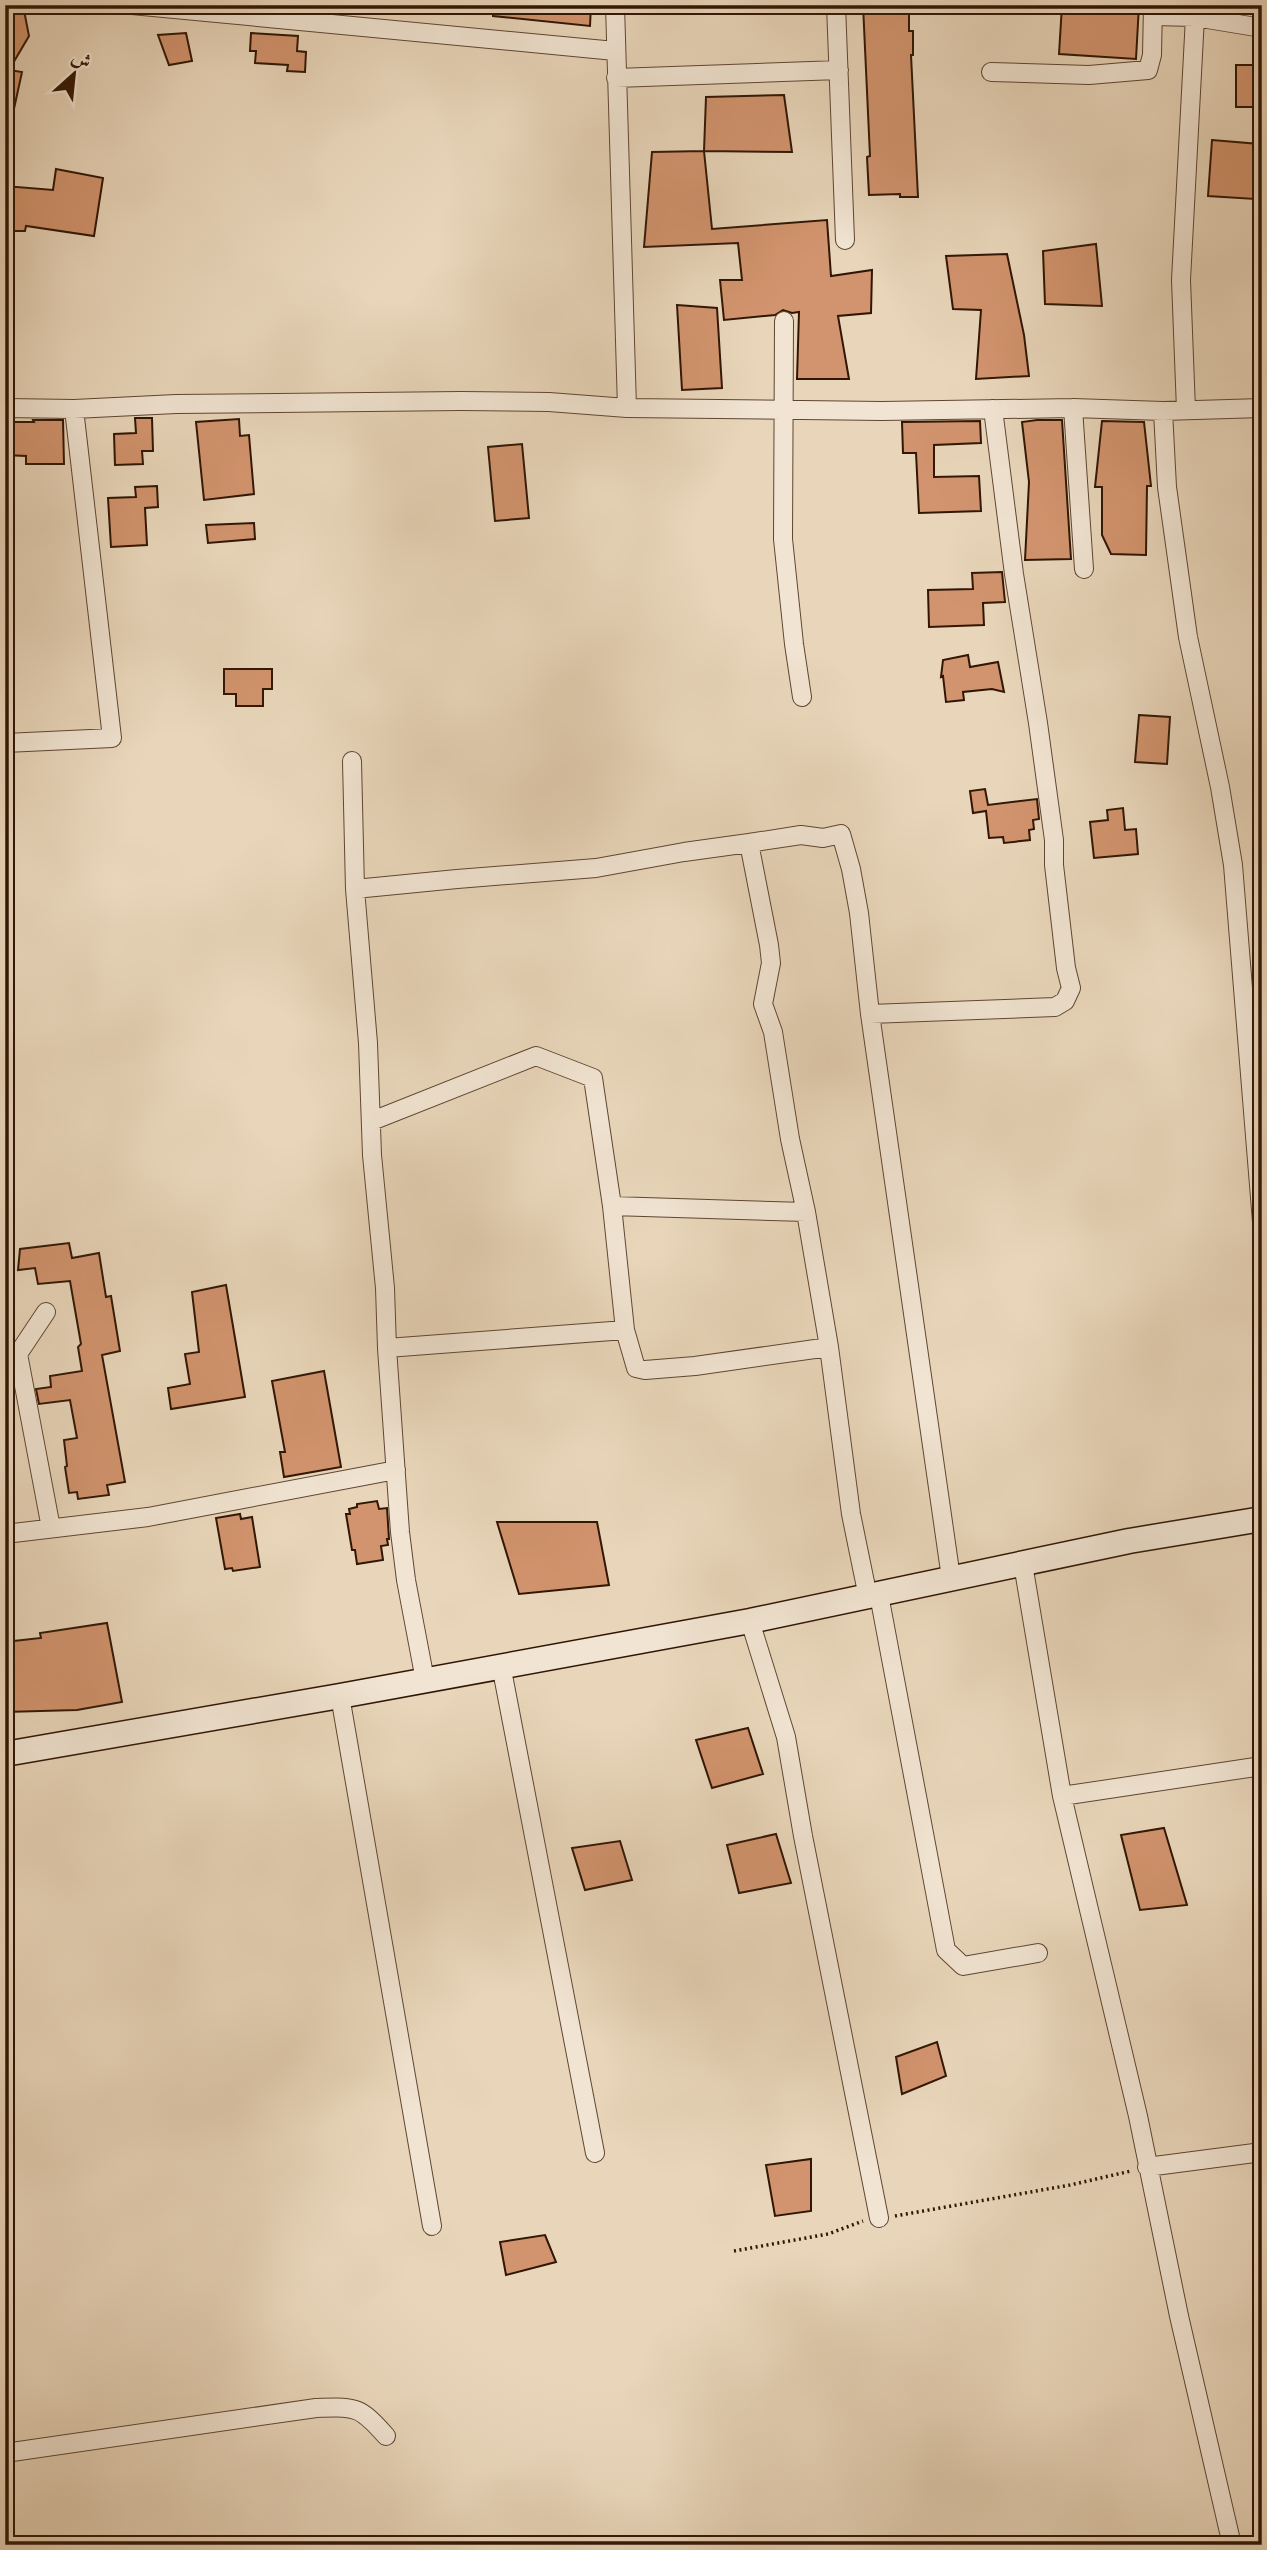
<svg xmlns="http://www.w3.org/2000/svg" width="1267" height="2550" font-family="Vollkorn,Amiri,serif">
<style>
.building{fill:#d2946e;stroke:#311605;stroke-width:2}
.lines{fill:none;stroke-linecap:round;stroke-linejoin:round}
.street-casing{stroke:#5f4632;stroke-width:20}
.secondary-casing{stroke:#311605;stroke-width:27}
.path{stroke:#311605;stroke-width:3.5;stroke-dasharray:2 3.5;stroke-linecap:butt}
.street{stroke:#f1e4d2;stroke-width:18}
.secondary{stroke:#f1e4d2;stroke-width:24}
</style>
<rect width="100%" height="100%" fill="#e9d6ba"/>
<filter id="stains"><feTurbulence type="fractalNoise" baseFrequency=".00286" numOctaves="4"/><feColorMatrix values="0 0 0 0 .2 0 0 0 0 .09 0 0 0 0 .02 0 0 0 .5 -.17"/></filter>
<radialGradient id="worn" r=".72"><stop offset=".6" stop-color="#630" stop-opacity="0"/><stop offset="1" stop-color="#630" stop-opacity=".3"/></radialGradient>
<path class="building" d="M5 5H23L29 36 9 70 22 72 12 118 5 117Z
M493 5H591L590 26 493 16Z
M863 5H909V31H913V55H911L918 197H900V194L869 195 867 157 870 156Z
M1062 5H1139L1136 59 1059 54Z
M186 33 192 61 169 65 158 35Z
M251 33 298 36 297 51 306 52 305 72 287 71 288 65 255 63 256 51H250Z
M1236 65H1262V107H1236Z
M784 95 792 152 704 151 706 97Z
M1212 140 1259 144 1255 199 1208 196Z
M704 151 712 229 827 220 831 276 872 270 871 313 838 316 849 379H797L799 312 792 313 783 310 775 315 724 320 720 280H742L738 243 644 247 652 152Z
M56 169 103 178 94 236 26 226 25 231H5V186L53 190Z
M1096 244 1102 306 1045 304 1043 251Z
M1007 254 1024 335 1029 376 976 379 981 310 953 309 946 256Z
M677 305 717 308 722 388 682 390Z
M135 418H152L153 451H142L143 464 115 465 114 434 136 433Z
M239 419 240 436 249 435 254 494 204 500 196 422Z
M33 420H63L64 464H26V456L5 455V422H34Z
M1037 420H1062L1071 559 1025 560 1029 482 1022 422Z
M980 421 981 443 934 445V477L979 476 981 511 919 513 916 453H903L902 422Z
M1102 421 1144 422 1151 486H1147L1146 555 1111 554 1102 535V487H1095Z
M522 444 529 518 495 521 488 447Z
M157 486 158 507 145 508 147 545 111 547 108 498 136 497 135 487Z
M254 523 255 539 208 543 206 525Z
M1002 572 1005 602 983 603 984 625 929 627 928 590 973 589 972 573Z
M968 655 970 667 998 662 1004 692 992 689 963 692 964 700 946 702 943 676 941 677 943 660Z
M224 669H272V689H263V706H236V694H224Z
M1139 715 1170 717 1167 764 1135 762Z
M985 789 988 805 1037 799 1039 819 1033 820 1034 829 1029 830 1030 840 1004 843 1003 837 989 838 986 811 973 813 970 791Z
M1123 808 1125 830 1136 829 1138 854 1094 858 1090 822 1108 820 1107 810Z
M69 1243 72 1258 99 1253 106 1297 111 1296 120 1351 102 1355 125 1482 107 1485 109 1495 78 1499 77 1492 69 1493 65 1467 67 1466 64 1440 77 1438 70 1400 39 1404 36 1389 51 1387 50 1376 82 1371 78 1347 81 1344 70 1281 38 1284 35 1268 18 1270 20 1249Z
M226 1285 245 1397 171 1409 168 1388 190 1384 185 1354 199 1352 192 1292Z
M324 1371 341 1467 284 1477 280 1452H285L272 1381Z
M377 1501 379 1509 387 1508 389 1539H387L388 1545 381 1546 383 1560 357 1564 355 1550H352L346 1514H350L349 1509 357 1507V1504Z
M240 1514 241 1519 252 1517 260 1567 233 1571 232 1568 225 1569 216 1518Z
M497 1522H597L609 1585 519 1594Z
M107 1623 122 1702 77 1710 5 1712V1642L41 1638 40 1633Z
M748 1728 763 1774 712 1788 696 1740Z
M1164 1828 1187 1905 1140 1910 1121 1835Z
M776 1834 791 1883 739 1893 727 1845Z
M620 1841 632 1880 585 1890 572 1848Z
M937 2042 946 2076 902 2094 896 2057Z
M811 2159V2211L775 2216 766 2165Z
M545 2235 556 2262 506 2275 500 2242Z"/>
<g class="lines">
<g class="street-casing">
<path id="street" d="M132 5 615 51
M615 5 627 408
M836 5 845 240
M1153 16 1195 17 1262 28
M991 72 1089 75 1148 70 1152 55 1153 5
M616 78 839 70
M784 321 783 539 794 644 802 697
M5 408 74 409 176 404 461 401 549 402 627 408 882 411 1073 408 1163 411 1262 408
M1073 408 1084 569
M1186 410 1181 280 1195 17
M1163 411 1167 487 1188 637 1220 787 1233 865 1262 1222
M5 743 112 738 74 409
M352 761 355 889 368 1043 372 1155 385 1288 387 1348 400 1532 406 1580 425 1680
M749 843 801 835 823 838 841 834 851 869 859 913 870 1014 951 1578
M355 889 457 879 596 868 684 852 749 843 769 945 771 963 763 1004 773 1032 790 1139 806 1212 829 1347 851 1514 868 1597
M870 1014 1055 1007 1065 1001 1071 988 1066 968 1054 865V840L1038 723 1014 574 993 409
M372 1121 536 1056 593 1078 612 1206 625 1330 636 1368 645 1370 695 1366 829 1347
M612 1206 806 1212
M46 1312 18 1354 51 1528
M387 1348 625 1330
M5 1534 148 1517 396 1470
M1023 1564 1062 1796 1138 2116 1179 2316 1232 2545
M879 1595 946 1950 963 1966 1038 1953
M750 1621 786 1737 803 1836 879 2218
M501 1665 595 2153
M340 1696 432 2226
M1062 1796 1262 1766
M1147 2167 1262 2152
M5 2453 316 2408C355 2407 359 2405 386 2436"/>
</g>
<g class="secondary-casing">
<path id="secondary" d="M5 1754 340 1696 750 1621 1129 1541 1262 1519"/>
</g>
<path class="path" d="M895 2216 1070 2185 1131 2171
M734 2251 828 2234 863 2221"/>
<use href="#street" class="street"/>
<use href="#secondary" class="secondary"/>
</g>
<rect width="1267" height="2550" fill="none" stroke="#e9d6ba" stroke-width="28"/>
<rect x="7" y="7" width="1253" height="2536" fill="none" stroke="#311605" stroke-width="3.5"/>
<rect x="14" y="14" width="1239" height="2522" fill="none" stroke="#311605" stroke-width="2"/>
<g transform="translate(74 74) rotate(27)" stroke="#f1e4d2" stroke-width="5" paint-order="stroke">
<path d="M0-5L12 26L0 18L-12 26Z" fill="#311605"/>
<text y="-10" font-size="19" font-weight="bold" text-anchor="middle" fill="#311605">ش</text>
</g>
<rect width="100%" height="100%" filter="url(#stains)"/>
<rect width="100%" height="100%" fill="url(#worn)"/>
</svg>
